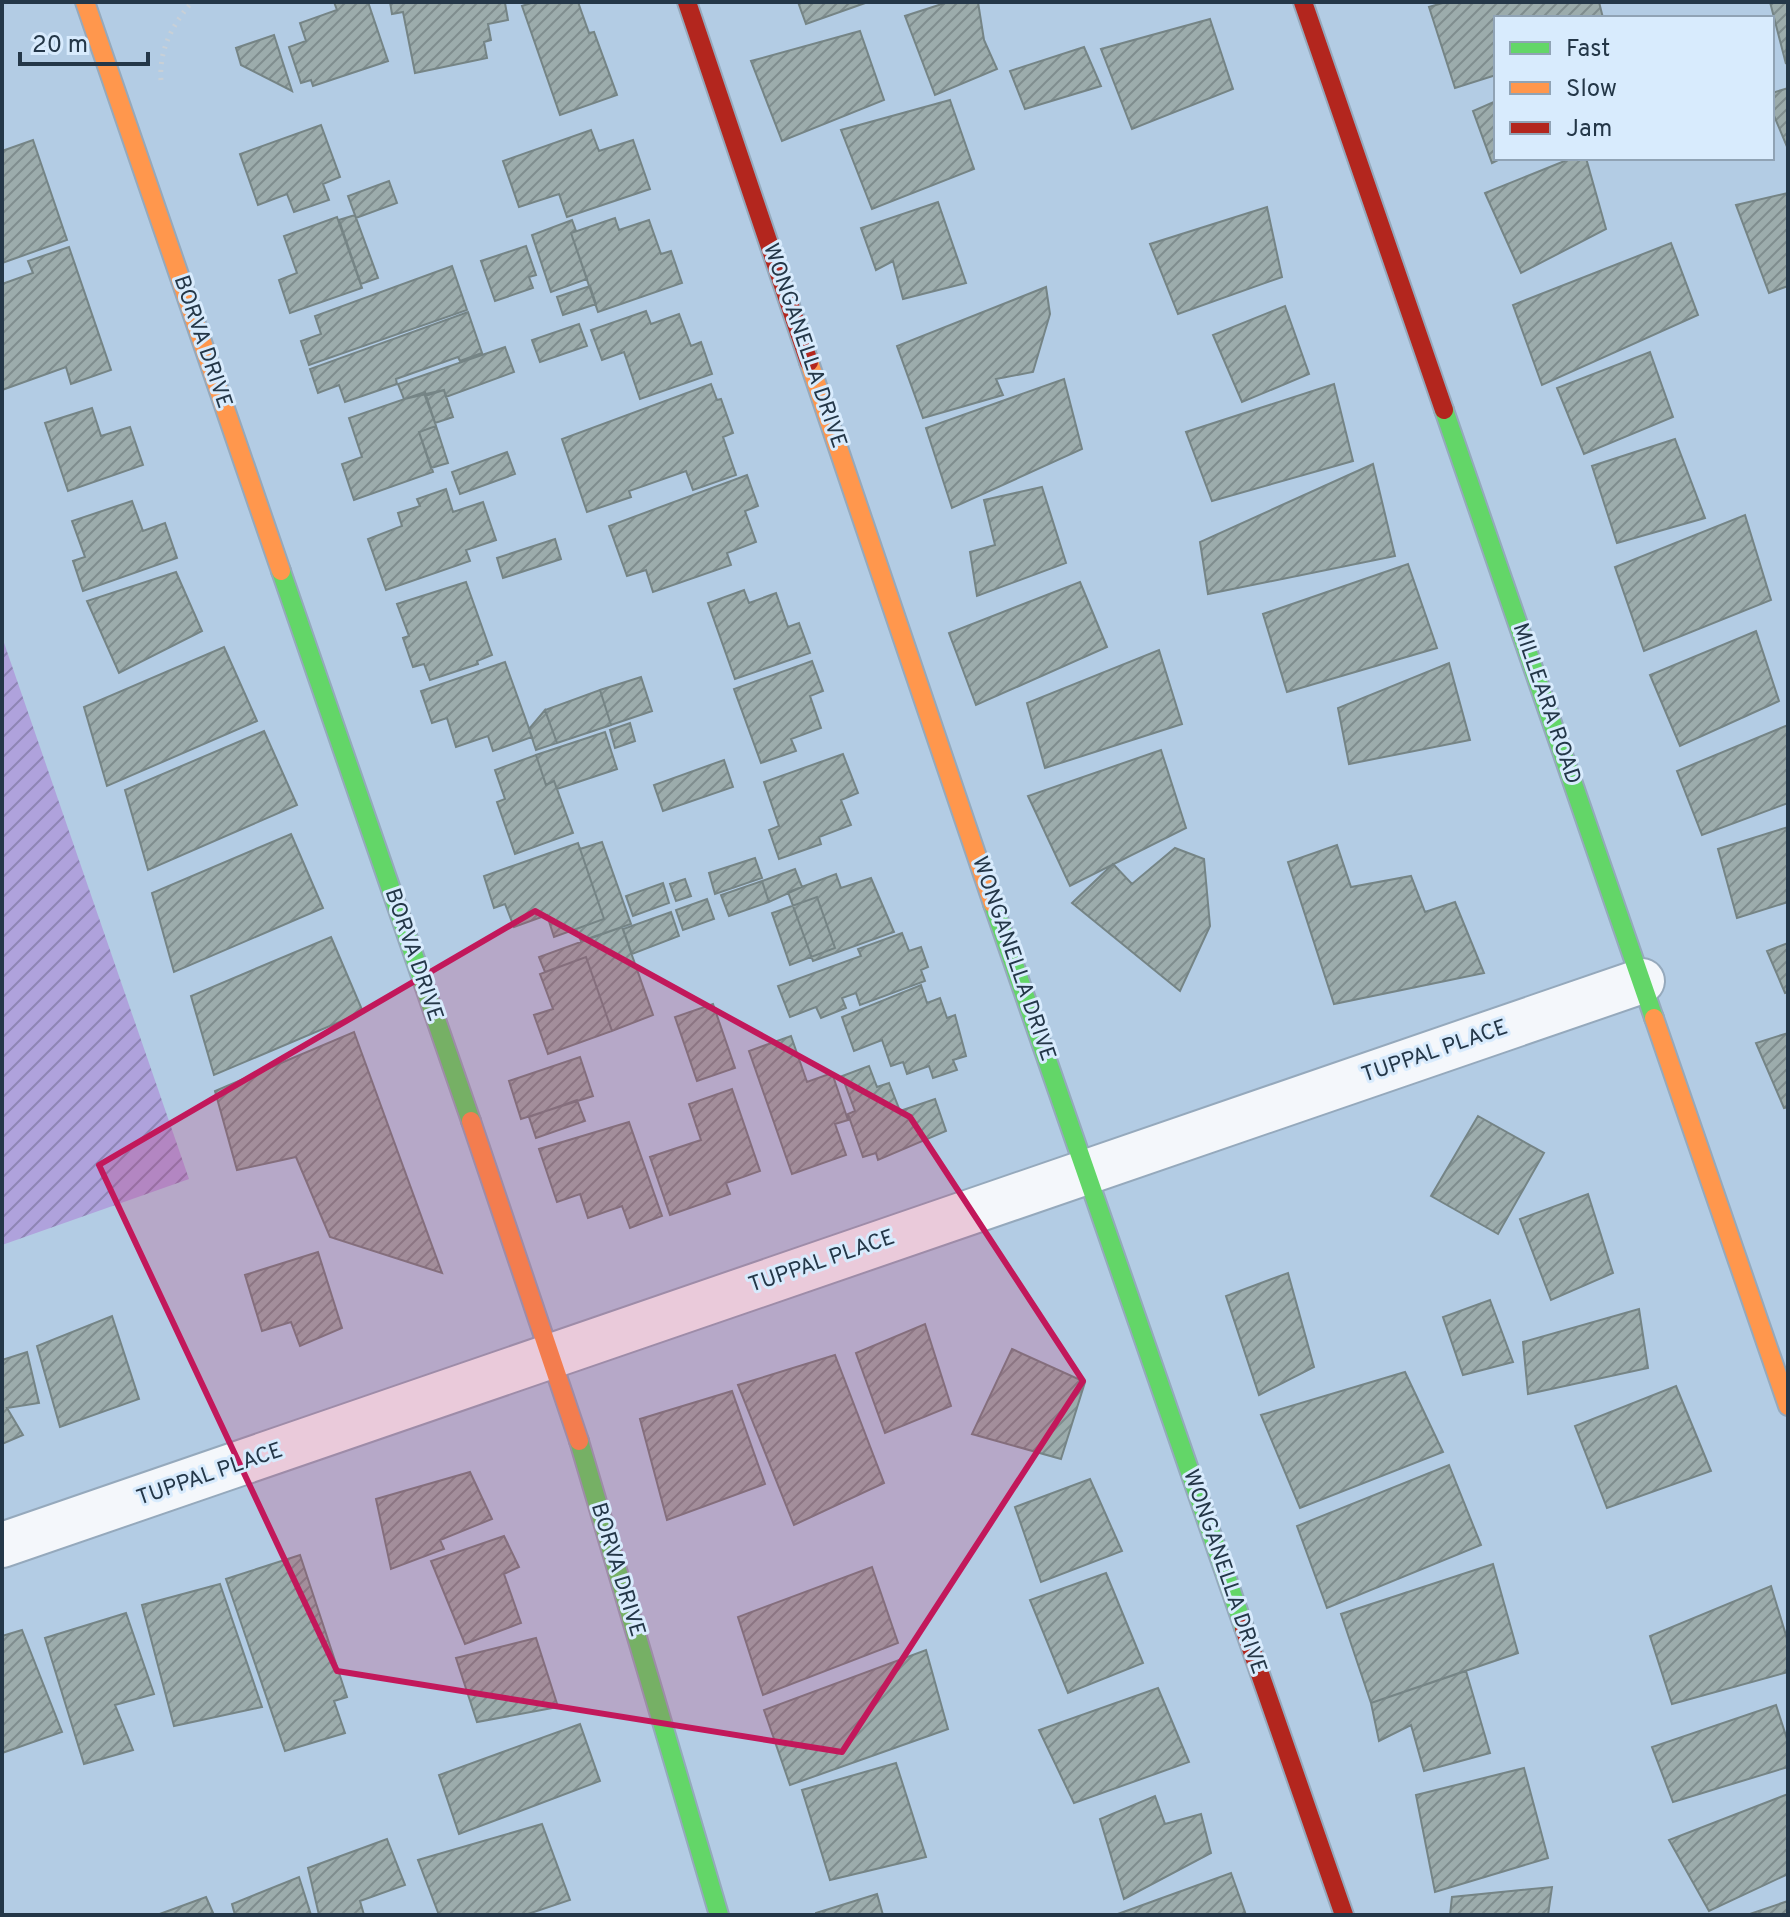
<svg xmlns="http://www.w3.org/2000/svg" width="1790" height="1917" font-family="Overpass,sans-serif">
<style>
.garden{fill:url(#garden-furrows)}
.building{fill:url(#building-hatch);stroke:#758485;stroke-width:2}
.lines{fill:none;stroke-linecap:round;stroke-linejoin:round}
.street-casing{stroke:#95a9bc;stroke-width:48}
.fast-casing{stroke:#95a9bc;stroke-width:22}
.slow-casing{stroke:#95a9bc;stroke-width:22}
.jam-casing{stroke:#95a9bc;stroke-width:22}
.path{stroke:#c8d0d7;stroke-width:5;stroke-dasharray:2 6;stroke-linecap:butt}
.street{stroke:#f4f7fb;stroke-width:44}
.fast{stroke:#63d668;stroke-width:18}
.slow{stroke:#ff974d;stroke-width:18}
.jam{stroke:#b3261e;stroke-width:18}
.marked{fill:#c2185b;fill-opacity:0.2;stroke:#c2185b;stroke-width:6;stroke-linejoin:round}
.labels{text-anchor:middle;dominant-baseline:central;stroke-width:6;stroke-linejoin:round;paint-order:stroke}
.street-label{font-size:22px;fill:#243748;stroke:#d8ebfd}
</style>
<defs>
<pattern id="garden-furrows" width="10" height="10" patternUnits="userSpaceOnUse" patternTransform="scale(2)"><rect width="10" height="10" fill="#afa2dc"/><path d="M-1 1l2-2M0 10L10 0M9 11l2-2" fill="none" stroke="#8e85b4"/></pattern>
<pattern id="building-hatch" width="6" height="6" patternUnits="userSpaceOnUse" patternTransform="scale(2)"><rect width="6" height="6" fill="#9cacac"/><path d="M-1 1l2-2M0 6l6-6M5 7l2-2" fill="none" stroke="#7f8d8e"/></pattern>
</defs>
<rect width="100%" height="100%" fill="#b3cce4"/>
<path class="garden" d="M2 637 189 1179 2 1245Z"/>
<path class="building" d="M334 2H368L388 61 313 86 311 80 301 83 289 47 306 41 300 23 337 10Z
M390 2H509L505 3 508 20 488 24 491 40 484 42 487 58 415 73 403 12 392 14Z
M534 2H578L589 33 594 32 617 95 560 115 522 6Z
M798 2H868L806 24Z
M948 2H978L984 40 997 69 935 95 905 16Z
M1446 2H1599L1603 18H1496V75L1455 88 1429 7Z
M1770 2H1788L1786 64Z
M1210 19 1233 89 1132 129 1101 49Z
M860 31 884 100 782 141 751 61Z
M274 35 292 91 241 65 236 48Z
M1084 47 1101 86 1025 109 1010 71Z
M1788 88V149L1772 111V93Z
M950 100 974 169 872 209 841 130Z
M1496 101V158H1502L1492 163 1473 111Z
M321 125 340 177 323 184 329 200 294 212 287 194 258 205 240 154Z
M591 130 599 151 633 140 650 189 567 217 559 194 519 207 503 161Z
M33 140 67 240 2 263V151Z
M1572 158H1586L1606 229 1521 273 1485 193Z
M389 181 397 203 356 218 348 196Z
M1788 193V286L1769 293 1736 205Z
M938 202 966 283 903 299 893 261 876 270 861 228Z
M1267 207 1282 277 1178 314 1150 244Z
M355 215 378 278 361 284 339 220Z
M337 217 362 288 290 313 279 280 297 273 284 236Z
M615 218 619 230 649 220 661 254 671 251 682 283 598 312 571 233Z
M572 220 576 231 571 233 587 279 551 292 532 235Z
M1671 243 1698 315 1542 385 1513 305Z
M526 246 536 275 529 277 533 288 495 301 481 261Z
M69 247 111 370 71 384 66 367 2 390V284L33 273 28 261Z
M452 266 467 310 309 365 301 341 321 334 315 316Z
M590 286 596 304 563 315 557 297Z
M1046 287 1050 314 1033 372 996 379 1003 395 923 418 897 346Z
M1285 306 1309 374 1242 402 1213 335Z
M646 311 651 324 679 314 691 346 701 342 712 374 640 399 624 352 602 360 591 330Z
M468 312 482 353 460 361 458 357 396 379 397 384 345 402 339 385 318 393 310 369Z
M579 324 587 346 540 362 532 340Z
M505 347 514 372 446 397 444 390 404 399 398 384Z
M1650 352 1673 417 1584 454 1557 388Z
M1064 379 1082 449 952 508 926 428Z
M711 384 717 400 721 399 733 433 723 437 736 475 693 490 686 471 629 491 631 497 587 512 562 439Z
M1334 384 1353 461 1212 501 1186 432Z
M444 390 453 417 435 423 425 396Z
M425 392 436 426 419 432 433 472 354 500 342 464 362 457 349 418Z
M92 408 101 436 130 427 143 465 68 491 45 423Z
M436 426 448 463 431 468 419 432Z
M1675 439 1705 518 1617 543 1592 466Z
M507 452 515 474 460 494 452 472Z
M1373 464 1395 556 1208 594 1200 542Z
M747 475 758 506 745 511 756 542 727 553 731 565 653 592 646 570 627 576 609 526Z
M1042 487 1066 563 977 596 970 552 995 545 984 500Z
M446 489 453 512 483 502 496 540 466 550 470 561 386 590 368 539 402 526 398 513 420 506 417 499Z
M132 501 143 531 165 523 177 558 83 591 73 561 85 557 72 521Z
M1745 515 1771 600 1644 651 1615 567Z
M555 539 561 559 503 578 497 558Z
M1408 564 1437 648 1287 692 1263 614Z
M176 572 202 631 119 673 87 601Z
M466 582 492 655 477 661 478 664 430 680 424 664 413 667 403 638 409 636 397 604Z
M1080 582 1107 647 976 705 949 633Z
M744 590 749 603 776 593 788 627 799 623 810 653 735 679 708 603Z
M1756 631 1779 701 1680 746 1650 675Z
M224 647 257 721 107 786 84 707Z
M1159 650 1182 724 1045 768 1027 703Z
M812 661 823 691 810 696 821 728 791 739 796 751 761 763 734 689Z
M505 662 532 737 493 751 488 736 456 747 447 718 432 723 421 691Z
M1449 663 1470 740 1349 764 1338 708Z
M641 677 652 711 611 725 600 690Z
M600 690 611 725 557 743 545 710Z
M545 710 557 743 536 750 529 729Z
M630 723 635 741 615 748 610 730Z
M1788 725V803L1702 835 1677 771Z
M264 731 297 805 148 870 125 790Z
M605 732 617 769 557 789 554 781 546 785 536 755Z
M1161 750 1186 828 1070 886 1028 796Z
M843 754 858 793 841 800 851 825 819 837 821 844 779 859 769 830 779 826 764 782Z
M536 755 546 785 554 781 573 833 515 854 497 802 505 799 495 770Z
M724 760 733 787 663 811 654 785Z
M1788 827V902L1737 918 1718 849Z
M291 834 323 908 174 972 152 893Z
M602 842 631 924 581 941 576 929 604 919 580 849Z
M578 843 604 919 554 937 547 915 514 927 505 904 494 908 484 876Z
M1337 845 1351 887 1411 876 1425 912 1455 902 1484 973 1334 1004 1288 862Z
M1175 848 1204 859 1210 926 1180 991 1072 903 1113 864 1132 884Z
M755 858 762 878 715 894 709 873Z
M795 869 802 887 769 902 762 881Z
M836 874 841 888 871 878 894 932 813 961 788 892Z
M685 879 691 896 676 901 670 884Z
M762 881 769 902 729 916 721 895Z
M663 883 669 903 633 916 626 896Z
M817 897 835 948 790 965 772 913Z
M707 899 714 919 683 930 676 910Z
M671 912 679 936 632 954 623 929Z
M622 927 653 1015 612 1031 586 957 545 972 539 957Z
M902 933 909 951 921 947 928 967 921 970 925 981 860 1005 856 993 842 998 846 1008 821 1018 816 1007 790 1017 778 986 861 956 858 949Z
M331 937 363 1012 214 1075 191 996Z
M1788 943V992L1785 993 1767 951Z
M586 957 612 1031 548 1054 534 1015 553 1009 540 974Z
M921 985 927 1003 940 998 947 1018 955 1015 966 1056 953 1060 957 1070 933 1078 929 1066 907 1074 903 1062 891 1066 882 1040 854 1051 842 1017Z
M713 1004 735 1068 697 1081 675 1017Z
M354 1032 442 1273 330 1237 296 1157 237 1170 215 1091Z
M1788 1033V1107L1784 1108 1756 1043Z
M791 1036 807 1082 832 1073 848 1120 835 1124 846 1155 792 1174 749 1051Z
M580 1057 593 1096 521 1119 509 1081Z
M869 1066 877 1087 889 1083 900 1111 935 1099 946 1131 878 1160 876 1153 863 1157 848 1114 855 1111 842 1076Z
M732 1089 760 1171 726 1183 730 1194 670 1215 650 1157 701 1140 689 1104Z
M577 1100 585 1121 536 1138 529 1117Z
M1478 1116 1544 1153 1498 1234 1431 1196Z
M629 1122 662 1216 630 1228 622 1206 588 1218 580 1194 557 1202 539 1149Z
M1588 1194 1613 1273 1551 1300 1520 1219Z
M318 1252 342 1328 300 1346 291 1322 262 1331 245 1275Z
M1288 1273 1314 1367 1259 1395 1226 1296Z
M1490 1300 1513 1362 1463 1375 1443 1317Z
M1639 1309 1648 1368 1528 1394 1523 1342Z
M112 1316 139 1399 60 1427 37 1346Z
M925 1324 951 1406 885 1433 856 1353Z
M1012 1349 1085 1382 1061 1459 972 1434Z
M27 1352 39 1403 7 1408 23 1435 2 1444V1360Z
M835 1355 884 1483 794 1525 738 1385Z
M1405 1372 1443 1452 1300 1508 1261 1415Z
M1676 1386 1711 1471 1607 1508 1575 1426Z
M732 1391 765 1484 667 1520 640 1419Z
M1449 1465 1481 1545 1327 1608 1297 1526Z
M470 1472 492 1519 440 1540 444 1549 391 1569 376 1499Z
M1090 1479 1122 1551 1041 1582 1015 1507Z
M504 1536 519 1567 504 1574 521 1623 465 1644 431 1561Z
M300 1555 347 1697 334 1701 345 1733 285 1751 226 1579Z
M1493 1564 1518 1653 1371 1703 1341 1614Z
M872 1567 898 1643 763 1695 738 1617Z
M1106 1573 1143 1663 1068 1693 1030 1600Z
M220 1584 262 1707 174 1726 142 1605Z
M1771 1586 1788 1642V1672L1672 1704 1650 1636Z
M126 1613 154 1694 115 1705 133 1750 84 1764 45 1638Z
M22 1630 62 1732 2 1753V1636Z
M536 1638 558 1707 477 1722 456 1658Z
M926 1650 948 1729 790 1785 764 1710Z
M1466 1671 1490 1753 1424 1771 1411 1725 1379 1741 1371 1703Z
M1158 1688 1189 1762 1074 1803 1039 1730Z
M1776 1705 1788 1742V1767L1673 1802 1652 1747Z
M580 1724 600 1781 459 1834 439 1775Z
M896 1763 926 1857 830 1880 802 1790Z
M1524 1768 1548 1858 1435 1892 1416 1795Z
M1788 1794V1874L1709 1911 1669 1840Z
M1155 1796 1165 1824 1201 1814 1211 1853 1124 1899 1100 1819Z
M542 1824 570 1900 525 1915H439L418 1860Z
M387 1839 405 1885 360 1901 364 1915H319L308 1868Z
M1231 1873 1246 1915H1115Z
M299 1877 311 1915H235L232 1904Z
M1552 1887 1548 1915H1450L1452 1897Z
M877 1894 883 1915H816V1913Z
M206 1897 214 1915H157Z
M1788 1901V1915H1747Z"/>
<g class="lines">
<g class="street-casing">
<path id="street" d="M2 1545 1642 981"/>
</g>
<g class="fast-casing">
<path id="fast" d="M1444 410 1654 1018
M281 571 471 1121
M993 904 1244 1628
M579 1441 719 1915"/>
</g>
<g class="slow-casing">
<path id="slow" d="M85 2 281 571
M809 362 993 904
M1654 1018 1788 1406
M471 1121 579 1441"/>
</g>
<g class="jam-casing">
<path id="jam" d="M687 2 809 362
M1303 2 1444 410
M1244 1628 1344 1915"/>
</g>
<path class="path" d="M161 80C159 50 172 25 192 2"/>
<use href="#street" class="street"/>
<use href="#fast" class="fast"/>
<use href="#slow" class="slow"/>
<use href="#jam" class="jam"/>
</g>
<path class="marked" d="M535 911 910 1117 1083 1381 842 1752 337 1671 99 1165Z"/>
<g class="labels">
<g class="street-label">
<text transform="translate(202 342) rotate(71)">BORVA DRIVE</text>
<text transform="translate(804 346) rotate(71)">WONGANELLA DRIVE</text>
<text transform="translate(1546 704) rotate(71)">MILLEARA ROAD</text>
<text transform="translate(413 955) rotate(71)">BORVA DRIVE</text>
<text transform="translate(1013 959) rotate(71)">WONGANELLA DRIVE</text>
<text transform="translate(1435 1052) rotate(-19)">TUPPAL PLACE</text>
<text transform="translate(822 1262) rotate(-19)">TUPPAL PLACE</text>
<text transform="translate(210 1475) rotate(-19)">TUPPAL PLACE</text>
<text transform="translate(617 1570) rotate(73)">BORVA DRIVE</text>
<text transform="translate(1224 1572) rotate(71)">WONGANELLA DRIVE</text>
</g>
</g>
<rect width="1790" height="1917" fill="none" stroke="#243748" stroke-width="8"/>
<rect x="1494" y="16" width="280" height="144" fill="#d8ebfd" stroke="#90a3b5" stroke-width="2"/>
<rect x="1510" y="42" width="40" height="12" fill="#63d668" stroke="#90a3b5" stroke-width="2"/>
<text x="1566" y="56" font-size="24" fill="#243748">Fast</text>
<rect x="1510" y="82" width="40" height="12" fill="#ff974d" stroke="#90a3b5" stroke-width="2"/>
<text x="1566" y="96" font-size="24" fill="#243748">Slow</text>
<rect x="1510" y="122" width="40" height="12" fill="#b3261e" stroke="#90a3b5" stroke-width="2"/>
<text x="1566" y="136" font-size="24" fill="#243748">Jam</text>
<path d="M20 52v12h128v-12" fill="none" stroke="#243748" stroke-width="4"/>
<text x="32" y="52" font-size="24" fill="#243748" stroke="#d8ebfd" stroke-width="6" paint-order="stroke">20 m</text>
</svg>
